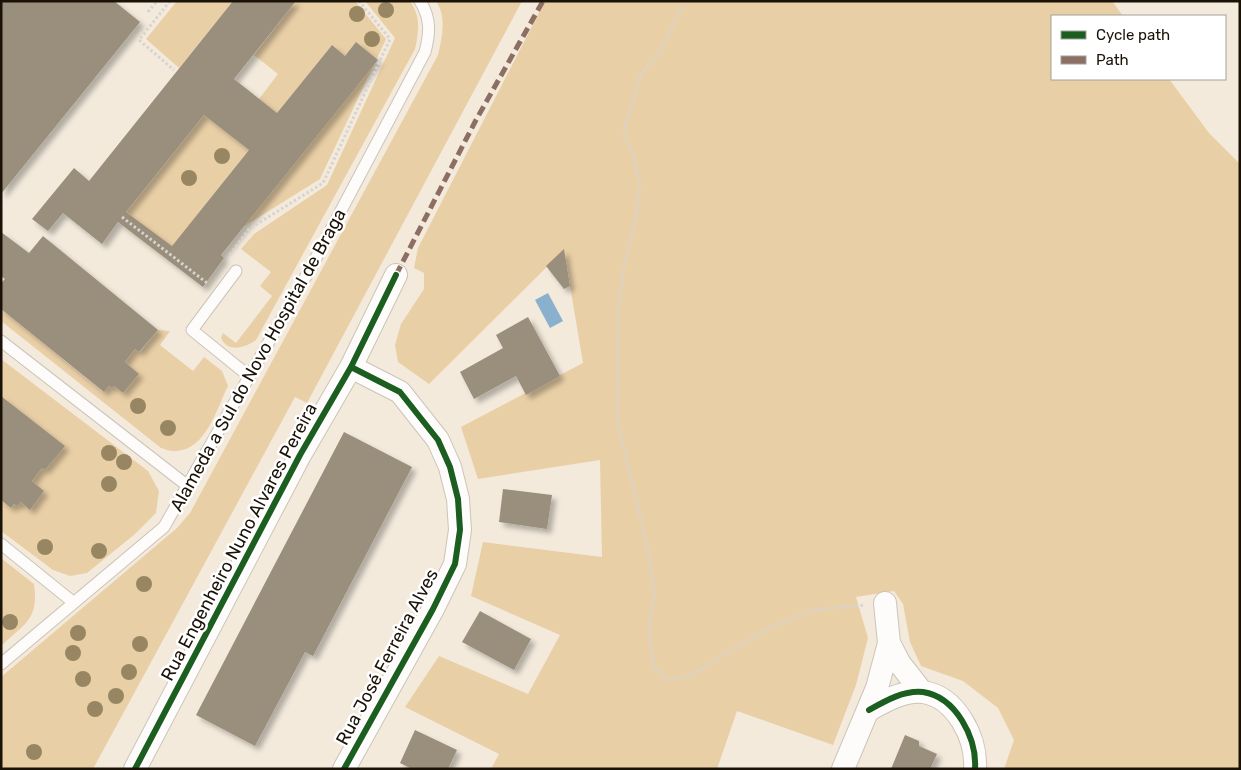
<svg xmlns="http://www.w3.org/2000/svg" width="1241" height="770" font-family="Rubik,sans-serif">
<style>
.green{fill:#e9cfa6}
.water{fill:#89b0cc}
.building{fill:#9a8f7b;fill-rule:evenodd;filter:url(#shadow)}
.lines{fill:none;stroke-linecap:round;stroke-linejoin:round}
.service-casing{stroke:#cbc4b8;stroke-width:13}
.minor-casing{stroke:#cbc4b8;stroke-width:24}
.path{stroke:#d7d4cf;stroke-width:3;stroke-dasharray:2.5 2.5;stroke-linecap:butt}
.service{stroke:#fdfcfa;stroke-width:11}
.minor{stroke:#fdfcfa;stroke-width:22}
.quiet{stroke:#8d6e63;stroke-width:5;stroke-dasharray:10 5;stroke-linecap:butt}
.cycleway-casing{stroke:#fff;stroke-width:9}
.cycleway{stroke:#1b5e20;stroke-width:6}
.tree{fill:#988663}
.labels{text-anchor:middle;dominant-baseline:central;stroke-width:5;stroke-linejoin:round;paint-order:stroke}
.street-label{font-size:18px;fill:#1a1207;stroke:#fff}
</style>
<defs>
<filter id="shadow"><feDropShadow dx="4.5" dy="4.5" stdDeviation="2.5" flood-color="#0004"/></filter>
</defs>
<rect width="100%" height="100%" fill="#f3eadc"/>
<path class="green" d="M177 1H233L179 68 146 39Z
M296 1H355L386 39 320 179 243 227 345 56 331 46 277 113 259 99 278 74 254 55Z
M365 1H410C421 17 419 31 415 49L256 340C245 348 228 353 221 338L223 333 236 343 272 296 260 286 271 272 241 249 254 234 327 185 395 38Z
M436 1H522L307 403 295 397 93 769H1V677L177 528 190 513 438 55C442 38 447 17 436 1Z
M545 1H1112L1123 16H1052V79H1169L1209 133 1240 164V769H1004L1014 740 998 708 963 681 921 666 910 642 903 604 894 591 856 597 868 638 856 685 833 745 737 711 717 769H491L499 754 405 707 439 656 528 694 560 635 471 596 483 542 602 557 600 460 478 479 461 427 583 363 564 250 429 384 398 362 395 345 401 324 424 289V273L414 268 418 248Z
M204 115 249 150 172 246 126 212Z
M1 309 103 392 109 386 112 388 114 386 123 393 139 374 125 362 135 349 140 352 158 330 170 331 160 345 193 371 204 357 222 371 228 386C217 408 206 450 176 451 171 452 165 449 161 448L1 321Z
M1 359 148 471 159 491 156 513 135 534 87 573 70 576 53 570 1 531V500L11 508 14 504 17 506 21 502 30 509 44 491 32 481 42 468 45 470 64 446 1 396Z
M1 558 34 584C39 620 25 623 1 646Z"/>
<path class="water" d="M548 293 563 321 550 328 535 300Z"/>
<path class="building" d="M1 1H114L140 22 1 194Z
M233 1H296L234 79 277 113 332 45 345 56 356 42 378 60 221 255 224 258 203 287 118 222 102 244 63 213 48 231 32 219 74 168 89 181ZM204 115 249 150 172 246 126 212Z
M1 232 29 253 43 236 158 330 139 352 135 349 125 362 139 374 123 393 114 386 112 388 109 386 104 392 1 309V283L5 279 1 276Z
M564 249 570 286 564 289 546 266Z
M528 317 560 376 526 395 516 376 474 399 460 372 503 348 496 335Z
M1 396 65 446 45 470 42 468 32 481 44 491 30 510 21 502 17 506 14 504 11 508 1 500Z
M344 432 412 467 313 656 305 652 255 746 196 715Z
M503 489 552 495 547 529 499 522Z
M480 611 531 639 514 670 462 642Z
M415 730 457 750 448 769H412L400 763Z
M905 735 919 741V746L937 754 931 767 935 769H891Z"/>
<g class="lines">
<g class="service-casing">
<path id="service" d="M236 271 192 330 250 377
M1 341 189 487
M1 544 73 602
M1 664 164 527 309 271 425 52C430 33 431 18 420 1"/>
</g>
<g class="minor-casing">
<path id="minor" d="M885 603 889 643 900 664 922 692
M869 710C885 701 904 690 923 692 956 697 977 738 975 769
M135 769 300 455 351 367 396 275
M344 769 433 609 455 564 460 530 458 499 450 467 438 440 400 392 351 367
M843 769 877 688 889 643"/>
</g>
<path class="path" d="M170 1 139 40 174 70
M685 1 659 54 641 74 624 131 634 158 640 186 636 217 625 261 618 312 617 420 649 554 654 591 649 634 654 667 667 680 689 676 765 630 813 610 865 605
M148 12 157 1
M122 217 207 283
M230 255 249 229 323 183 390 39 359 1"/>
<use href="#service" class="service"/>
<use href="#minor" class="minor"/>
<path class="quiet" d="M396 275 476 120 543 1"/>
<g class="cycleway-casing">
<path id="cycleway" d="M869 710C885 701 904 690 923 692 956 697 977 738 975 769
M135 769 300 455 351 367 396 275
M344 769 433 609 455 564 460 530 458 499 450 467 438 440 400 392 351 367"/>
</g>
<use href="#cycleway" class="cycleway"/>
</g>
<g class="tree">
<circle cx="386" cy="10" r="8"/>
<circle cx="357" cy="14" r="8"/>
<circle cx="372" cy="39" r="8"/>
<circle cx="222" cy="156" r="8"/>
<circle cx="189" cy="178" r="8"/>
<circle cx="138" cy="406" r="8"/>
<circle cx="168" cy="428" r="8"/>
<circle cx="109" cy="453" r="8"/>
<circle cx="124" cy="462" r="8"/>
<circle cx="109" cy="484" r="8"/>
<circle cx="45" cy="547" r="8"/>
<circle cx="99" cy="551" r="8"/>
<circle cx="144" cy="584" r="8"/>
<circle cx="10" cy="622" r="8"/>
<circle cx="78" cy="633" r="8"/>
<circle cx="140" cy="644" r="8"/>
<circle cx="73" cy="653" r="8"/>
<circle cx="129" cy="672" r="8"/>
<circle cx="83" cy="679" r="8"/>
<circle cx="116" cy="696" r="8"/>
<circle cx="95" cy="709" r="8"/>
<circle cx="34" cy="752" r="8"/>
</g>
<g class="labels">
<g class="street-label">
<text transform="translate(258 360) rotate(-61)">Alameda a Sul do Novo Hospital de Braga</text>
<text transform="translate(239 542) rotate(-62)">Rua Engenheiro Nuno Alvares Pereira</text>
<text transform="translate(387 657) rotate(-62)">Rua José Ferreira Alves</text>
</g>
</g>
<rect width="1241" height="770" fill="none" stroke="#1a1207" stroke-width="5"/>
<rect x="1051" y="15" width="175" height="65" fill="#ffffff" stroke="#a3a09c"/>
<rect x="1061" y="31" width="25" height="8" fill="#1b5e20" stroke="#a3a09c"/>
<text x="1096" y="40" font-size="15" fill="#1a1207">Cycle path</text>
<rect x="1061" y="56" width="25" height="8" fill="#8d6e63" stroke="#a3a09c"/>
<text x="1096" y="65" font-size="15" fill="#1a1207">Path</text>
</svg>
